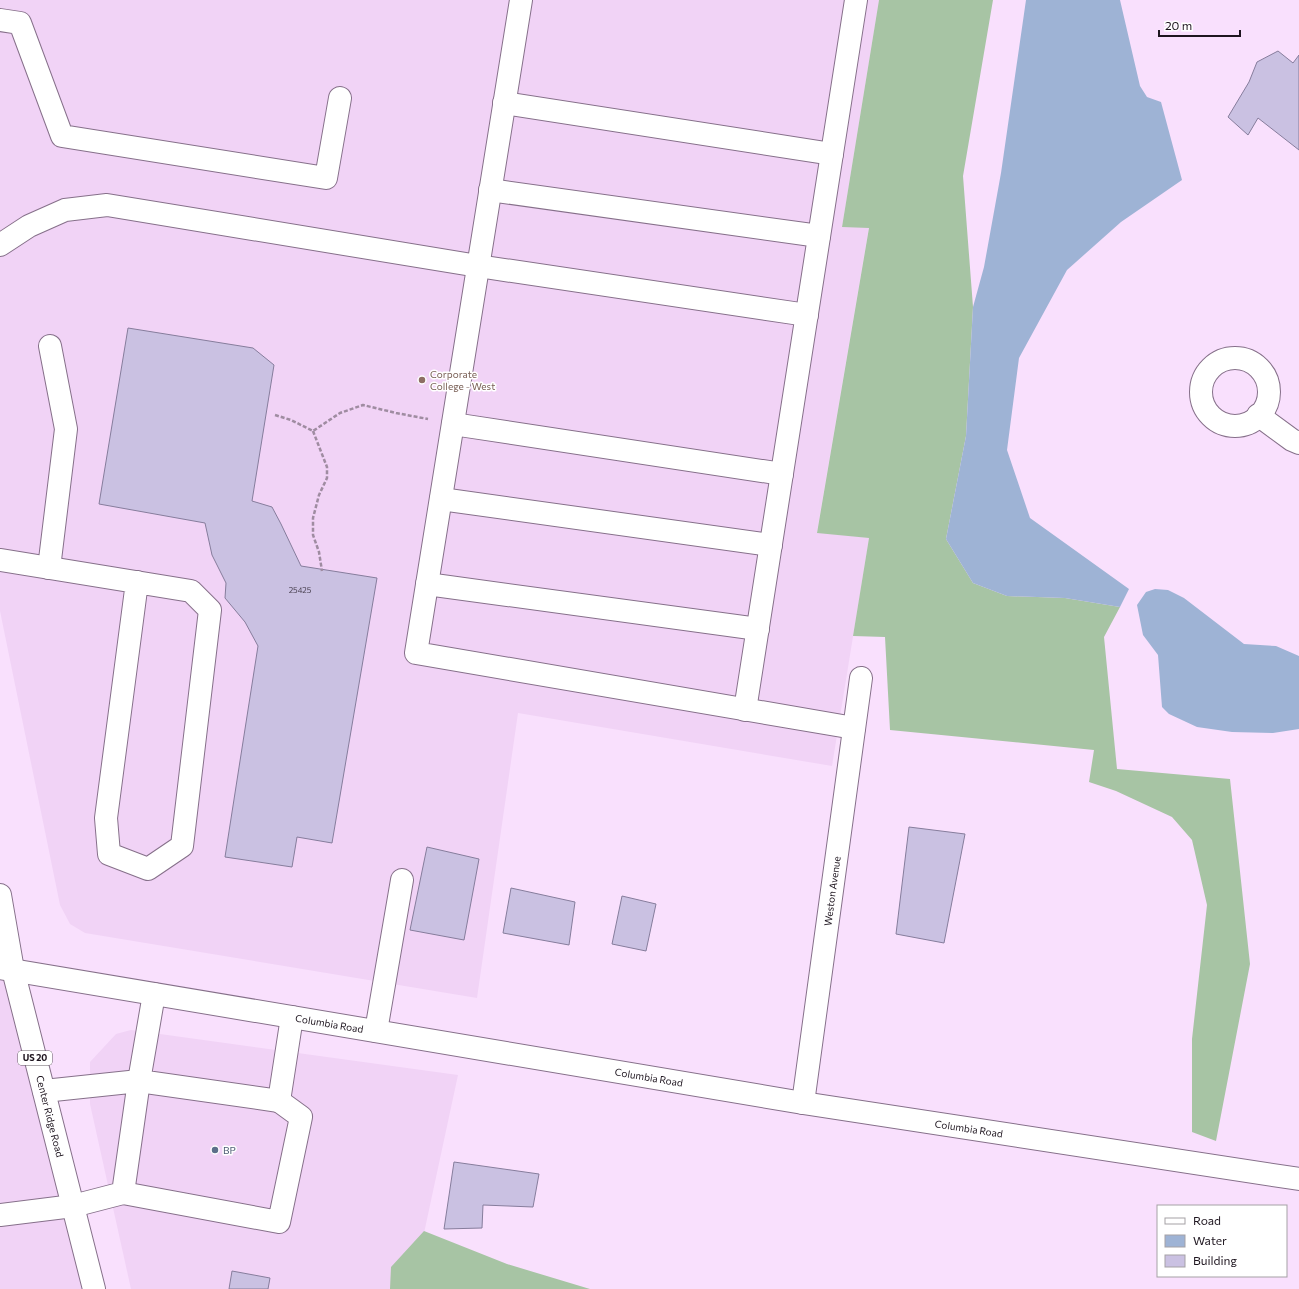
<svg xmlns="http://www.w3.org/2000/svg" width="1299" height="1289" viewBox="0 0 1299 1289" font-family="Commissioner,sans-serif">
  <style>
    .built { fill: #f1d3f6 }
    .forest { fill: #a7c4a4 }
    .water { fill: #9eb3d5 }
    .building { fill: #cac1e2; stroke: #867d9c }
    .lines { fill: none; stroke-linecap: round; stroke-linejoin: round }
    .minor-casing { stroke: #86708a; stroke-width: 24 }
    .major-casing { stroke: #86708a; stroke-width: 24 }
    .path { stroke: #9f8ca1; stroke-width: 2.5; stroke-dasharray: 4 2; stroke-linecap: butt }
    .minor { stroke: #fff; stroke-width: 22 }
    .major { stroke: #fff; stroke-width: 22 }
    .education-dot { fill: #8d6e63; stroke: #fff; stroke-width: 1.5 }
    .service-dot { fill: #5c6f8a; stroke: #fff; stroke-width: 1.5 }
    .labels { text-anchor: middle; stroke-width: 3; stroke-linejoin: round; paint-order: stroke }
    .number-label { font-size: 8px; fill: #494050 }
    .shield { fill: #fff; stroke: #625b62; stroke-width: 1 }
    .shield-label { font-size: 9px; font-weight: bold; fill: #1e151f }
    .education-label { font-size: 10px; fill: #785e54; stroke: #fff; text-anchor: start }
    .street-label { font-size: 10px; fill: #1e151f; stroke: #fff }
    .service-label { font-size: 10px; fill: #4e5e75; stroke: #fff; text-anchor: start }
  </style>
  <rect width="100%" height="100%" fill="#f9e0fd"/>
  <path class="built" d="M0 0H879L842 227H869L817 532 869 538 832 766 518 713 477 998 85 933 70 924 60 905 0 611Z
    M0 968 13 970 94 1289H0Z
    M131 1030 458 1075 412 1289H131L90 1104V1062L116 1034Z"/>
  <path class="forest" d="M879 0H993L963 176 973 307 966 436 946 539 973 583 1007 596 1065 598 1120 607 1104 637 1117 769 1230 779 1250 964 1216 1141 1192 1132V1039L1207 905 1192 840 1172 817 1116 791 1089 782 1094 750 890 730 885 637 853 636 869 538 817 533 869 228 842 227Z
    M424 1231 507 1264 590 1289H390L391 1267Z"/>
  <path class="water" d="M1026 0H1120L1140 86 1147 97 1161 102 1182 180 1121 222 1067 270 1019 358 1007 450 1030 518 1129 589 1120 607 1065 598 1007 596 973 583 946 539 966 436 973 307 984 267 1001 173Z
    M1155 589 1168 590 1184 598 1244 644 1276 646 1299 656V729L1273 733 1232 732 1197 727 1169 714 1162 707 1158 655 1143 635 1137 605 1146 592Z"/>
  <path class="building" d="M1278 51 1293 63 1299 55V150L1258 118 1248 135 1228 117 1249 82 1257 62Z
    M128 328 253 348 274 365 252 501 272 507 281 524 301 566 377 578 332 843 297 837 292 867 225 857 258 646 245 622 225 598 226 583 212 555 205 523 99 504Z
    M909 827 965 834 944 943 896 934Z
    M427 847 479 859 464 940 410 930Z
    M511 888 575 902 569 945 503 933Z
    M622 896 656 904 646 951 612 944Z
    M454 1162 539 1174 533 1207 483 1205 482 1228 444 1229Z
    M232 1271 270 1278 268 1289H229Z"/>
  <g class="lines">
    <g class="minor-casing">
      <g id="minor">
        <path d="M521 0 416 653 854 728"/>
        <path d="M0 20 20 23 62 136 326 178 340 98"/>
        <path d="M504 103 832 154"/>
        <path d="M490 190 819 236"/>
        <path d="M0 245 29 226 65 210 107 205 478 266 807 315"/>
        <circle cx="1235" cy="392" r="34"/>
        <path d="M1258 415 1292 440 1299 443"/>
        <path d="M453 424 782 474"/>
        <path d="M441 499 771 545"/>
        <path d="M0 560H1L191 591 210 610 182 846 148 869 109 854 106 818 137 582"/>
        <path d="M49 568 66 429 50 346"/>
        <path d="M427 584 758 629"/>
        <path d="M745 710 856 0"/>
        <path d="M154 994 139 1081 279 1101 292 1017"/>
        <path d="M376 1031 402 880"/>
        <path id="s1" d="M803 1103 861 678"/>
        <path d="M123 1193 279 1222 301 1117 279 1101"/>
        <path d="M0 1215 73 1206 123 1193 139 1081 44 1091"/>
      </g>
    </g>
    <g class="major-casing">
      <g id="major">
        <path id="s2" d="M0 895 13 970 94 1289"/>
        <path id="s3" d="M0 968 803 1103 1299 1179"/>
      </g>
    </g>
    <path class="path" d="M275 415 291 420 313 431 340 413 363 405 396 413 428 419
      M313 431 327 467V478L319 495 313 518V535L319 552 322 571"/>
    <use href="#minor" class="minor"/>
    <use href="#major" class="major"/>
  </g>
  <circle class="education-dot" cx="422" cy="380" r="4"/>
  <circle class="service-dot" cx="215" cy="1150" r="4"/>
  <g class="labels">
    <g class="number-label">
      <text x="300" y="593">25425</text>
    </g>
    <rect class="shield" x="18" y="1051" width="34" height="14" rx="3"/>
    <g class="shield-label">
      <text x="35" y="1061">US 20</text>
    </g>
    <g class="education-label">
      <text x="430" y="378">Corporate<tspan x="430" dy="12">College - West</tspan></text>
    </g>
    <g class="street-label">
      <text dy="4" stroke="none"><textPath href="#s1" startOffset="214">Weston Avenue</textPath></text>
      <text dy="4" stroke="none"><textPath href="#s3" startOffset="334">Columbia Road</textPath></text>
      <text dy="4" stroke="none"><textPath href="#s3" startOffset="658">Columbia Road</textPath></text>
      <text dy="4" stroke="none"><textPath href="#s2" startOffset="227">Center Ridge Road</textPath></text>
      <text dy="4" stroke="none"><textPath href="#s3" startOffset="982">Columbia Road</textPath></text>
    </g>
    <g class="service-label">
      <text x="223" y="1154">BP</text>
    </g>
  </g>
  <rect x="1157" y="1205" width="130" height="72" fill="#ffffff" stroke="#a5a1a5"/>
  <rect x="1165" y="1218" width="20" height="6" fill="#ffffff" stroke="#a5a1a5"/>
  <text x="1193" y="1225" font-size="12" fill="#1e151f">Road</text>
  <rect x="1165" y="1235" width="20" height="12" fill="#9eb3d5" stroke="#a5a1a5"/>
  <text x="1193" y="1245" font-size="12" fill="#1e151f">Water</text>
  <rect x="1165" y="1255" width="20" height="12" fill="#cac1e2" stroke="#a5a1a5"/>
  <text x="1193" y="1265" font-size="12" fill="#1e151f">Building</text>
  <path d="M1159 30v6h81v-6" fill="none" stroke="#1e151f" stroke-width="2"/>
  <text x="1165" y="30" font-size="12" fill="#1e151f" stroke="#ffffff" stroke-width="3" paint-order="stroke">20 m</text>
</svg>
